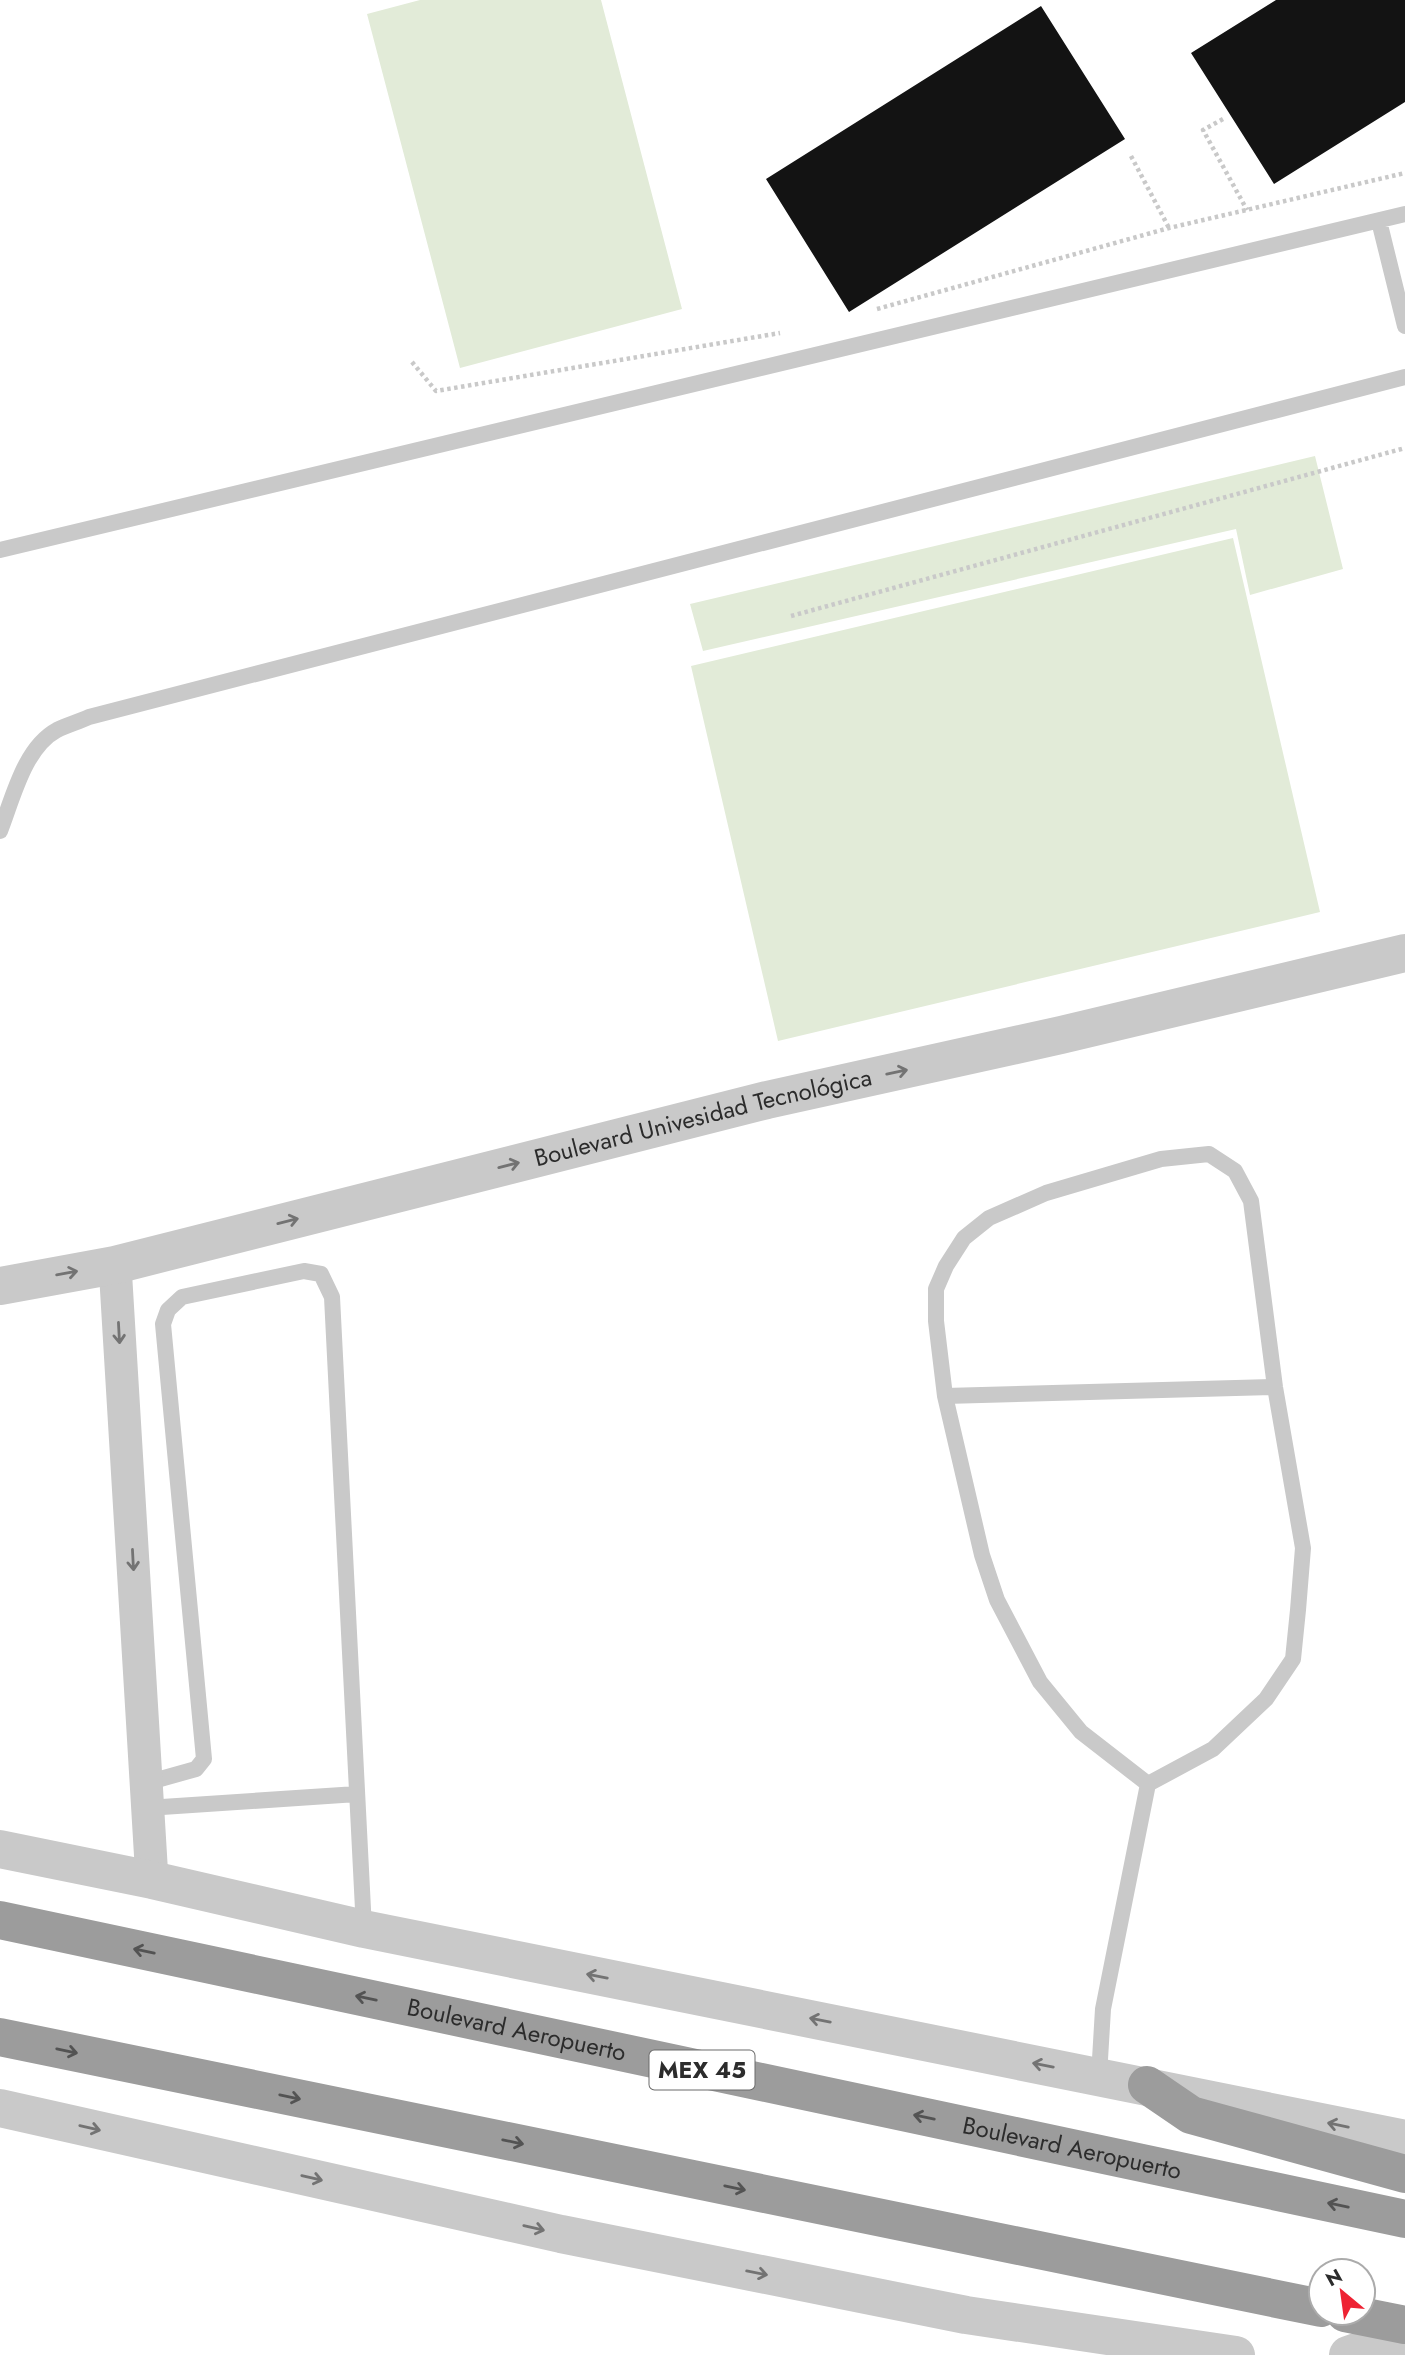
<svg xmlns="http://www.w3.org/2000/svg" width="1405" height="2355" viewBox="0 0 1405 2355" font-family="Jost,sans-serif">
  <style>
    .green { fill: #e2ebd8 }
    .building { fill: #131313 }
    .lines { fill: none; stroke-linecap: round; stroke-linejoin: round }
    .path { stroke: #c9c9c9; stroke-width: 4.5; stroke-dasharray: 3.5 3.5; stroke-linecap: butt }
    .service { stroke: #c9c9c9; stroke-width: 16 }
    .minor { stroke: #c9c9c9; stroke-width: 33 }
    .tertiary { stroke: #c9c9c9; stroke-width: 38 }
    .trunk { stroke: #9c9c9c; stroke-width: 38 }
    .oneway { stroke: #737373 }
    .oneway2 { stroke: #535353 }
    .labels { text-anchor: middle; stroke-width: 7; stroke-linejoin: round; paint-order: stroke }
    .shield { fill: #fff; stroke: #6b6b6b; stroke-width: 2 }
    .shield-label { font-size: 23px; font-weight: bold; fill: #2c2c2c }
    .street-label { font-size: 24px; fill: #2c2c2c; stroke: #fff }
  </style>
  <rect width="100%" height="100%" fill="#fff"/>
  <path class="green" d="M420 0H601L682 309 460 368 367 14Z
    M1315 456 1343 569 1250 595 1236 529 703 651 690 604Z
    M1233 538 1320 912 778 1041 691 666Z"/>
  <path class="building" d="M1276 0H1405V102L1274 184 1191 53Z
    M1041 6 1125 139 849 312 766 179Z"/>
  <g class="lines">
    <path class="path" d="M1223 119 1203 130 1247 210
      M1131 156 1169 228
      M877 309 1169 228 1405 173
      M412 362 436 391 780 333
      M791 616 1405 448"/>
    <path class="service" d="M1379 221 1405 326
      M0 550 1405 214
      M0 831C13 798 24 748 57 730 67 725 78 722 89 717L1405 377
      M945 1396 1275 1387
      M146 1783 196 1769 204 1759 163 1324 168 1310 182 1297 304 1271 321 1274 332 1297 364 1929
      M147 1808 357 1794
      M1099 2076 1103 2009 1148 1784 1213 1749 1266 1699 1293 1659 1298 1610 1303 1548 1275 1387 1251 1201 1235 1171 1209 1154 1161 1159 1046 1193 989 1218 964 1238 946 1266 936 1289V1321L945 1396 982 1555 997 1600 1040 1682 1081 1732 1148 1784"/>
    <path class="minor" d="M115 1265 152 1880"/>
    <g class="tertiary">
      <path id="s1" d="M0 1286 115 1265 767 1100 1061 1035 1405 953"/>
      <path d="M0 1849 152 1880 364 1929 1405 2139"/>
      <path d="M0 2108 561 2234 966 2315 1236 2355"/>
      <path d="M1348 2355 1405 2335"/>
    </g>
    <g class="trunk">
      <path id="s2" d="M0 1920 1405 2219"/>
      <path d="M0 2037 1321 2308"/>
      <path d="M1147 2085 1191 2115 1405 2174"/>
      <path d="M1345 2313 1405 2325"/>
    </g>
  </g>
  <defs><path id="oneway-shaft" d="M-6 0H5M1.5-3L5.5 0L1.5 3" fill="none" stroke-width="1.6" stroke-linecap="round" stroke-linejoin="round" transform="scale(1.75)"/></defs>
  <g class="oneway">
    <use href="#oneway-shaft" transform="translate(897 1072) rotate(-12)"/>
    <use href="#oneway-shaft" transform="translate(509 1165) rotate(-14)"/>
    <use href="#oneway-shaft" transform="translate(288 1221) rotate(-14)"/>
    <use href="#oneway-shaft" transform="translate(67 1273) rotate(-10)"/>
    <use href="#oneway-shaft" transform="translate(119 1333) rotate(87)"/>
    <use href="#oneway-shaft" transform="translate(133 1560) rotate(87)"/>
    <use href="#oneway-shaft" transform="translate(597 1976) rotate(-169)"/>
    <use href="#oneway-shaft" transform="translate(820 2020) rotate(-169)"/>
    <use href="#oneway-shaft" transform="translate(1043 2065) rotate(-169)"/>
    <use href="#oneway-shaft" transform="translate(1338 2125) rotate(-168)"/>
    <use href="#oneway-shaft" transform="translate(90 2128) rotate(13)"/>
    <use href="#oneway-shaft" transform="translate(312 2178) rotate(13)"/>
    <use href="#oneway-shaft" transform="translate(534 2228) rotate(13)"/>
    <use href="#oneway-shaft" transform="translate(757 2273) rotate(11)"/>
  </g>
  <g class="oneway2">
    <use href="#oneway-shaft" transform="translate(144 1951) rotate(-168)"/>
    <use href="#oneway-shaft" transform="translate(366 1998) rotate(-168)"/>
    <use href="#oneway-shaft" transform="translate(67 2051) rotate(12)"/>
    <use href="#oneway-shaft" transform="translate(290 2097) rotate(12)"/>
    <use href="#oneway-shaft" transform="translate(924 2117) rotate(-168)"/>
    <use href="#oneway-shaft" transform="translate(513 2142) rotate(12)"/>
    <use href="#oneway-shaft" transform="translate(735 2188) rotate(12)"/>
    <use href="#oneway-shaft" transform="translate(1338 2205) rotate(-168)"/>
  </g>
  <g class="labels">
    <rect class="shield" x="649.5" y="2050.5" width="105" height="39" rx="5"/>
    <g class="shield-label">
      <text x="702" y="2078">MEX 45</text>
    </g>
    <g class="street-label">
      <text dy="8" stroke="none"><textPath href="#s1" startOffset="723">Boulevard Univesidad Tecnológica</textPath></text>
      <text dy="8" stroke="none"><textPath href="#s2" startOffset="528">Boulevard Aeropuerto</textPath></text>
      <text dy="8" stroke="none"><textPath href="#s2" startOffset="1096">Boulevard Aeropuerto</textPath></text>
    </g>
  </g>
  <g transform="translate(1342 2292) rotate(331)"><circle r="33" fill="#ffffff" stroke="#ababab" stroke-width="2"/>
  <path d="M0-5L12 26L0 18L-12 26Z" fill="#ee2233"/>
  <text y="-10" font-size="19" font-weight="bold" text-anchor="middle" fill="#2c2c2c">N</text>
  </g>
</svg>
